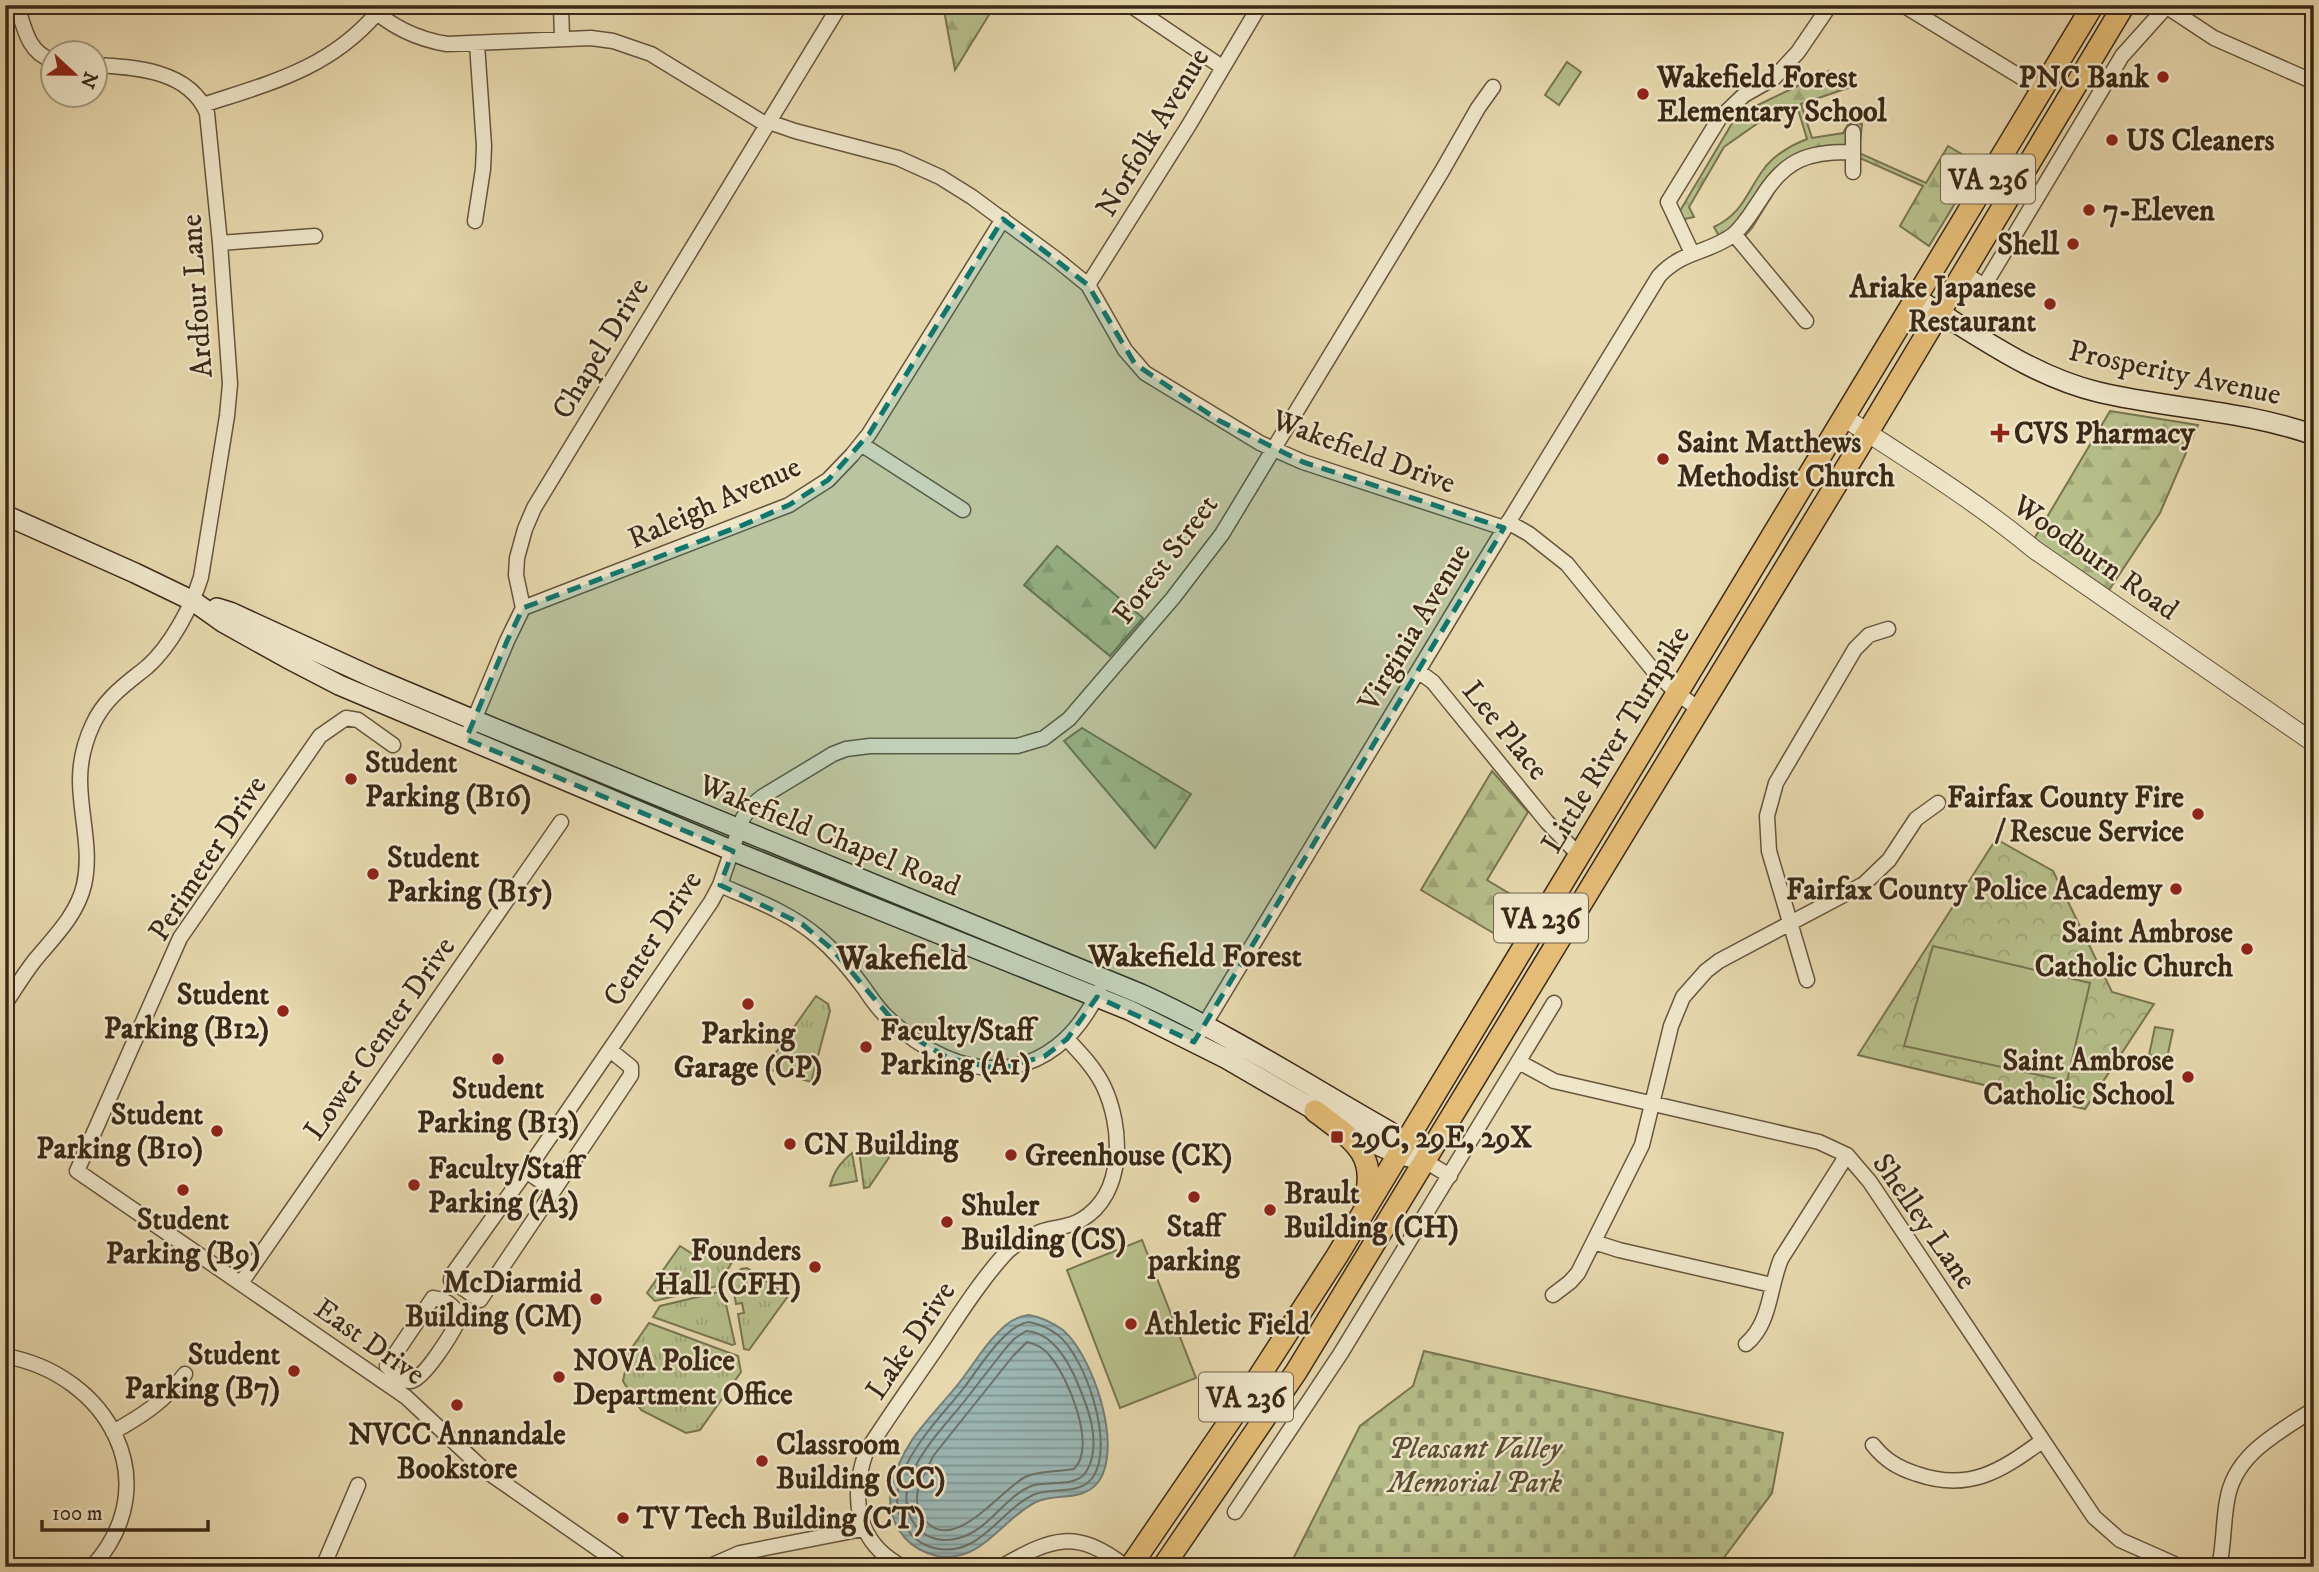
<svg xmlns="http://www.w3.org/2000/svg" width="2319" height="1572" viewBox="0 0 2319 1572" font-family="'IM FELL DW Pica',serif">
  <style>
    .grass { fill: url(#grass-tufts); stroke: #787451; stroke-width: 2 }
    .forest { fill: url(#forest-firs); stroke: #787451; stroke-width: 2 }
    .cemetery { fill: url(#cemetery-stones); stroke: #787451; stroke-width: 2 }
    .park { fill: url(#park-crowns); stroke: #787451; stroke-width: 2 }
    .garden { fill: #b6bf8a; stroke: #787451; stroke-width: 2 }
    .water { fill: url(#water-rules); stroke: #757e76; stroke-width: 2 }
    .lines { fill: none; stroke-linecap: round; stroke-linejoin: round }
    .shore { stroke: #6b7066; stroke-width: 2 }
    .minor-casing { stroke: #66543d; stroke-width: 17 }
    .tertiary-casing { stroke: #66543d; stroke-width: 20 }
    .secondary-casing { stroke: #3b2818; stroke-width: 22 }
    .primary-casing { stroke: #3b2818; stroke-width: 24 }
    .minor { stroke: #efe6ca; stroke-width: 14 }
    .tertiary { stroke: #efe6ca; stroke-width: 18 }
    .secondary { stroke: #efe6ca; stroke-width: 19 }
    .primary { stroke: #e4bc76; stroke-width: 21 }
    .marked { fill: #0f766e; fill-opacity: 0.2; stroke: #0f766e; stroke-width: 5; stroke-dasharray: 14 9; stroke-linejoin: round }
    .poi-dot { fill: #8f2418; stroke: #efe6ca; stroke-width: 2.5 }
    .labels { text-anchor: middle; stroke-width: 5; stroke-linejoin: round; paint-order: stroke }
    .shield { fill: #efe6ca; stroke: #71614d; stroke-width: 2 }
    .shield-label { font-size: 28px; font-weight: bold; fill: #3b2818 }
    .poi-label { font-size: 30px; font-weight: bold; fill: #3b2818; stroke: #efe6ca; text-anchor: start }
    .street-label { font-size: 30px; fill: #3b2818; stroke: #efe6ca }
    .park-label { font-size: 30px; font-style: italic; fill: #5a4e34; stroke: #efe6ca }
    .neighbourhood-label { font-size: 32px; font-weight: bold; fill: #3b2818; stroke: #efe6ca }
    .quarter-label { font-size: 33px; font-weight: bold; fill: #3b2818; stroke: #efe6ca }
  </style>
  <defs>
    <pattern id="grass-tufts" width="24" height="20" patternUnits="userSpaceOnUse" patternTransform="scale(1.75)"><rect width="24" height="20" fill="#b6bf8a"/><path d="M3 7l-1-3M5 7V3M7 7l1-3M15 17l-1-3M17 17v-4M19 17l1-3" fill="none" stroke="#9da476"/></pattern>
    <pattern id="forest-firs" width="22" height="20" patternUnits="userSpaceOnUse" patternTransform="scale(1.75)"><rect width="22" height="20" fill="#b6bf8a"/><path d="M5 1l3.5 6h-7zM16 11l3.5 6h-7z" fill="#9da476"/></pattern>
    <pattern id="cemetery-stones" width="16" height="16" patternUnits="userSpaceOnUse" patternTransform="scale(1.75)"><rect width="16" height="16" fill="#b6bf8a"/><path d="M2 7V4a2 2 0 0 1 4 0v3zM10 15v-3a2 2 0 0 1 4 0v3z" fill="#9da476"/></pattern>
    <pattern id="park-crowns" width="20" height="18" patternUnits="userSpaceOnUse" patternTransform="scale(1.75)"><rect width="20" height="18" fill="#b6bf8a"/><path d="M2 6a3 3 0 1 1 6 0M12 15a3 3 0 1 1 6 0" fill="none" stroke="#9da476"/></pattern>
    <pattern id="water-rules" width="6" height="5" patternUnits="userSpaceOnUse" patternTransform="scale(1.75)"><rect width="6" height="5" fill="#9bb7b5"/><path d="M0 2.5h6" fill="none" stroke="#809592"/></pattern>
  </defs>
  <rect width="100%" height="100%" fill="#e7d8ad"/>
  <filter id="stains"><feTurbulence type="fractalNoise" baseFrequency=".00286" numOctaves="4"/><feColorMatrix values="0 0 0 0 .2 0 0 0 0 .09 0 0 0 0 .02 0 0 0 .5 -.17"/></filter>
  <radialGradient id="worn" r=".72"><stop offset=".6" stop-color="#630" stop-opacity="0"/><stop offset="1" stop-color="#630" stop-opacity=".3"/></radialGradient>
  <path class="grass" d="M816 996 828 1004 830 1011 811 1082 765 1068Z
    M873 1149 890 1156 869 1187 864 1188 859 1150Z
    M852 1153 857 1181 830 1186C834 1171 840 1163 852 1153Z
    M724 1244 738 1252 718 1286 655 1301 647 1293 680 1246 699 1258 706 1249Z
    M747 1268 788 1296 749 1350 744 1349 738 1314 744 1313 742 1303 736 1304 732 1282 741 1269Z
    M723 1291 735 1344 732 1345 653 1317 660 1306Z
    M649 1323 738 1356 741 1372 700 1430 686 1433 641 1410 623 1381 629 1352Z"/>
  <path class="forest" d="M943 5H995L955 70Z
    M1829 71 1851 87 1801 104 1812 138 1843 133 1849 123 1862 124 1859 153 1926 183 1948 146 1979 164 1929 246 1900 226 1923 186 1860 158 1848 162 1846 159H1812L1782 179 1752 228 1744 237 1720 238 1714 227C1745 212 1747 190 1766 166 1777 153 1792 145 1807 139L1797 106 1771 114 1724 147 1689 207 1694 217 1680 220 1671 226 1737 115Z
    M2110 411 2198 425 2160 513 2109 590 2034 539Z
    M1057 546 1143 618 1110 656 1024 585Z
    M1082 728 1191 794 1155 848 1064 741Z
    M1492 771 1528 812 1487 880 1532 907 1510 943 1421 890Z"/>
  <path class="cemetery" d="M1424 1351 1783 1433 1772 1493 1717 1567H1289L1360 1426 1413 1386Z"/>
  <path class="park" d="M1996 839 2053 871 2112 992 2154 1004 2085 1109 1858 1055Z"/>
  <path class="garden" d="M1567 62 1581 72 1559 105 1545 95Z
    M1933 946 2090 983 2067 1081 1904 1046Z
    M2155 1027 2173 1030 2167 1058 2149 1055Z
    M1142 1240 1196 1378 1120 1408 1067 1270Z"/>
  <path class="water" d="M1029 1315C1041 1317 1053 1323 1063 1330 1093 1356 1123 1446 1099 1481 1083 1503 1056 1492 1036 1502 1001 1519 982 1564 937 1556 925 1553 913 1547 905 1538 893 1524 888 1507 891 1489 894 1472 903 1454 912 1440 926 1420 944 1402 959 1383 974 1364 987 1341 1006 1325 1013 1319 1020 1316 1029 1315Z"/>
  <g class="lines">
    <path class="shore" d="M1029 1322C1039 1324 1050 1329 1058 1335 1086 1358 1115 1445 1093 1477 1079 1497 1052 1486 1033 1495 999 1511 979 1559 934 1548 921 1545 912 1537 905 1526 875 1481 937 1422 963 1389 978 1370 1004 1325 1029 1322Z
      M1026 1331C1050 1332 1065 1356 1074 1375 1086 1402 1104 1443 1086 1472 1076 1488 1047 1480 1031 1486 1003 1498 989 1530 959 1538 943 1543 926 1539 916 1526 884 1486 939 1433 963 1403 977 1385 991 1367 1005 1349L1014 1339Z
      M1027 1342C1036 1344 1045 1349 1050 1356 1068 1377 1097 1446 1074 1469 1058 1472 1040 1470 1025 1477 1000 1490 950 1560 922 1516 909 1496 924 1474 934 1455L1013 1356Z"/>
    <g class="minor-casing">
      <path id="minor" d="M17 5C24 27 28 53 52 60
        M368 5C391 27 416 39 447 44L591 38 613 41 651 54 767 125
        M561 5 562 39
        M1130 5 1222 67
        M1903 5 2042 90
        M2164 5 2214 38 2314 82
        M203 105C270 83 329 69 377 13
        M769 122 795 131 898 158 940 177 972 197 1056 259 1088 285 1125 350 1145 373 1260 443 1303 462 1504 528
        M1853 172V132
        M475 221 483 169 484 146 477 44
        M1734 234 1806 321
        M220 243 315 236
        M1692 253 1668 202 1719 119 1744 95 1774 78 1798 52 1830 5
        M1963 272 1984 286 2122 56 2166 7
        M1088 285 1189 125 1260 5
        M861 444 963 510
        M1508 522 1529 534 1567 564 1653 670 1678 694 1699 709
        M523 608 789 505 828 480 852 455 869 434 1003 219
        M1418 671 1433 682 1547 822 1579 855
        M466 739 507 641 523 608 516 575 517 558 525 529 534 508 840 5
        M393 745 358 720 346 718 320 736 180 938 77 1171 406 1397 482 1468 624 1567
        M720 885C754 900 789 912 818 937 836 952 850 969 864 988 871 998 878 1009 887 1017 960 1088 1052 1090 1099 991
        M1807 980 1769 851 1767 816 1776 783 1855 649 1869 635 1888 629
        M5 1004C15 989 24 974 35 960 54 937 77 915 84 885 92 850 80 815 80 780 80 761 85 741 93 724 105 698 126 684 147 667 171 646 192 606 201 577L227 416 230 384 220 243 207 113C189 70 135 67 94 65
        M1200 1032 1470 585 1659 276C1683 250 1707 254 1733 235 1745 225 1753 210 1762 197 1785 159 1810 151 1852 152
        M1519 1062 1554 1081 1819 1142 1847 1155 1870 1182 2094 1517 2120 1540 2181 1567
        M1425 1161 1450 1176
        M532 1163 533 1176 554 1190 631 1075V1067L610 1050
        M554 1190 480 1300 451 1280 452 1275 532 1163 711 902 720 885 743 818 751 806 762 797 833 754 846 749 870 746H1017L1044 738 1069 719 1173 598 1222 534 1442 171 1478 108 1493 87
        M1594 1242 1619 1250 1772 1285
        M241 1283 561 822
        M1553 1295 1570 1282 1578 1273 1642 1145 1671 1026 1683 997 1706 971 1719 961 1864 884 1889 860 1916 819 1938 803
        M433 1298C446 1300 461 1308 457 1323 451 1335 424 1379 411 1381 401 1382 393 1372 387 1366Z
        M1746 1344C1771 1323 1769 1288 1781 1259L1847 1155
        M5 1356C107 1374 169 1482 92 1567
        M113 1432C142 1416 165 1401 185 1374
        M1873 1445C1885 1460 1898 1468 1917 1474 1969 1492 2001 1471 2042 1441
        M1235 1512 1341 1353 1554 1003
        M323 1567 358 1485
        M708 1567 740 1553 863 1529
        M903 1567C856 1543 850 1498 866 1452 889 1416 914 1381 938 1346 959 1315 979 1283 1004 1255 1013 1245 1028 1237 1040 1232 1053 1227 1068 1228 1081 1220 1126 1194 1123 1126 1103 1085 1094 1067 1080 1053 1067 1039
        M1001 1567C1052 1538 1076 1528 1126 1567
        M2219 1567C2224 1545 2223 1523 2227 1501 2234 1454 2278 1433 2314 1409"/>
    </g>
    <g class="tertiary-casing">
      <path id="tertiary" d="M1845 418C1909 460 1976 501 2035 550L2314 743"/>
    </g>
    <g class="secondary-casing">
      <path id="secondary" d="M1917 299C1975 333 2031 376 2098 392 2169 409 2244 410 2314 435
        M5 515 135 573 193 601 224 623 287 658 339 685 733 851 1129 1010 1227 1059 1368 1141 1398 1154 1425 1161
        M217 608 230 612 374 678 474 720 1141 994C1227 1033 1306 1084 1387 1130L1405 1142 1417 1153"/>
    </g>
    <g class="primary-casing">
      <path id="primary" d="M1315 1111C1350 1138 1380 1153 1364 1202
        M1130 1567 1242 1403 1337 1256 2093 5
        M1163 1567 1296 1372 1335 1308 1859 447 2124 5"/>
    </g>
    <use href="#minor" class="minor"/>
    <use href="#tertiary" class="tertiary"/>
    <use href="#secondary" class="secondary"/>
    <use href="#primary" class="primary"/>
  </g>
  <path class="marked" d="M1003 219 1088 285 1135 364 1218 420 1303 462 1504 528 1194 1042 1097 997 1067 1039 1045 1056 999 1069 948 1058 901 1030 832 949 802 924 720 885 733 851 466 739 507 641 523 608 743 525 789 505 828 480 869 434Z"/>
  <g class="poi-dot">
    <circle cx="2163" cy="77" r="7"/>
    <circle cx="1643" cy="94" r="7"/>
    <circle cx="2112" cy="140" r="7"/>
    <circle cx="2089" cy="210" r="7"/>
    <circle cx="2073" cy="244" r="7"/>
    <circle cx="2050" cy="304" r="7"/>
    <path d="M1996.5 422.5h7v7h7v7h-7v7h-7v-7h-7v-7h7z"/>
    <circle cx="1663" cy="459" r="7"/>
    <circle cx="351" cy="779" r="7"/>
    <circle cx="2198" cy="814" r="7"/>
    <circle cx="373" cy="874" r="7"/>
    <circle cx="2176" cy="889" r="7"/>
    <circle cx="2247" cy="949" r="7"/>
    <circle cx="748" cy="1004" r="7"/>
    <circle cx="283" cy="1011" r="7"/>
    <circle cx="866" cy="1047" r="7"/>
    <circle cx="498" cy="1059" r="7"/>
    <circle cx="2188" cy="1077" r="7"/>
    <circle cx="217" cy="1131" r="7"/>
    <rect x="1330" y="1130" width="14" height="14" rx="3.5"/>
    <circle cx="790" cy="1144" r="7"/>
    <circle cx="1011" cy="1155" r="7"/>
    <circle cx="414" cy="1185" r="7"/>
    <circle cx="183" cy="1190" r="7"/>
    <circle cx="1194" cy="1197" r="7"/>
    <circle cx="1270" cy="1210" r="7"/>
    <circle cx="947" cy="1222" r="7"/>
    <circle cx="815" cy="1267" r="7"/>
    <circle cx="596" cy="1299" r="7"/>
    <circle cx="1131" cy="1324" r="7"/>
    <circle cx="294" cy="1371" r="7"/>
    <circle cx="559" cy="1377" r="7"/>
    <circle cx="457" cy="1405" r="7"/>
    <circle cx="762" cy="1461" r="7"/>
    <circle cx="623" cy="1518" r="7"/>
  </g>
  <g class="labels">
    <g class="shield">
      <rect x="1941" y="154.5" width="94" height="49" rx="5"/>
      <rect x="1494" y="893.5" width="94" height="49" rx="5"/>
      <rect x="1199" y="1372.5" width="94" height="49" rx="5"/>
    </g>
    <g class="shield-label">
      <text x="1988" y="189">VA 236</text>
      <text x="1541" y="928">VA 236</text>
      <text x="1246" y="1407">VA 236</text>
    </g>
    <g class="poi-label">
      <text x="1657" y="87">Wakefield Forest<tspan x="1657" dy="34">Elementary School</tspan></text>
      <text x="2149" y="87" text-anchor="end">PNC Bank</text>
      <text x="2126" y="150">US Cleaners</text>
      <text x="2103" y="220">7-Eleven</text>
      <text x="2059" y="254" text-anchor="end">Shell</text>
      <text x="2036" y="297" text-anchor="end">Ariake Japanese<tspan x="2036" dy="34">Restaurant</tspan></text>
      <text x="2014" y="443">CVS Pharmacy</text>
      <text x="1677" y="452">Saint Matthews<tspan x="1677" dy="34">Methodist Church</tspan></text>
      <text x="365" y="772">Student<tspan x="365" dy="34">Parking (B16)</tspan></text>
      <text x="2184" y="807" text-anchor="end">Fairfax County Fire<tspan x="2184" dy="34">/ Rescue Service</tspan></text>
      <text x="387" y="867">Student<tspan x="387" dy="34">Parking (B15)</tspan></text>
      <text x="2162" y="899" text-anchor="end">Fairfax County Police Academy</text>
      <text x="2233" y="942" text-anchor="end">Saint Ambrose<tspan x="2233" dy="34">Catholic Church</tspan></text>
      <text x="269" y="1004" text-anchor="end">Student<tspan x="269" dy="34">Parking (B12)</tspan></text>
      <text x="880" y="1040">Faculty/Staff<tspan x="880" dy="34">Parking (A1)</tspan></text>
      <text x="748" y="1043" text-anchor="middle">Parking<tspan x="748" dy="34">Garage (CP)</tspan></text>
      <text x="2174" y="1070" text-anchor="end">Saint Ambrose<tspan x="2174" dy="34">Catholic School</tspan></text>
      <text x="498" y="1098" text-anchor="middle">Student<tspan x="498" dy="34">Parking (B13)</tspan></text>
      <text x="203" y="1124" text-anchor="end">Student<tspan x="203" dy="34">Parking (B10)</tspan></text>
      <text x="1351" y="1147">29C, 29E, 29X</text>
      <text x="804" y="1154">CN Building</text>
      <text x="1025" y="1165">Greenhouse (CK)</text>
      <text x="428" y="1178">Faculty/Staff<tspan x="428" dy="34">Parking (A3)</tspan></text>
      <text x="1284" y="1203">Brault<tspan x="1284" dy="34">Building (CH)</tspan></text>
      <text x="961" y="1215">Shuler<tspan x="961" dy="34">Building (CS)</tspan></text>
      <text x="183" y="1229" text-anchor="middle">Student<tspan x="183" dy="34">Parking (B9)</tspan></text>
      <text x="1194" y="1236" text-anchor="middle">Staff<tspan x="1194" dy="34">parking</tspan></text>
      <text x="801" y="1260" text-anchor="end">Founders<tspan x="801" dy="34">Hall (CFH)</tspan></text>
      <text x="582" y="1292" text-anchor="end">McDiarmid<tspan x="582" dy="34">Building (CM)</tspan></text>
      <text x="1145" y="1334">Athletic Field</text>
      <text x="280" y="1364" text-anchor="end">Student<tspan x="280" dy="34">Parking (B7)</tspan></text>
      <text x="573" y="1370">NOVA Police<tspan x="573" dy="34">Department Office</tspan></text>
      <text x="457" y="1444" text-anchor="middle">NVCC Annandale<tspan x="457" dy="34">Bookstore</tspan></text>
      <text x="776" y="1454">Classroom<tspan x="776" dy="34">Building (CC)</tspan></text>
      <text x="637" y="1528">TV Tech Building (CT)</text>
    </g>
    <g class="street-label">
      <text transform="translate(1152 132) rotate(-59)" y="10">Norfolk Avenue</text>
      <text transform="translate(196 296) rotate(-94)" y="10">Ardfour Lane</text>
      <text transform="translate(600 348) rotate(-59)" y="10">Chapel Drive</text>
      <text transform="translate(2175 372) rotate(12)" y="10">Prosperity Avenue</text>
      <text transform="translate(1364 451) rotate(20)" y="10">Wakefield Drive</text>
      <text transform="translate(714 502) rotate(-24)" y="10">Raleigh Avenue</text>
      <text transform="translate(2096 557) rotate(35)" y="10">Woodburn Road</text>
      <text transform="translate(1165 559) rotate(-53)" y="10">Forest Street</text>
      <text transform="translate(1414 627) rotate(-59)" y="10">Virginia Avenue</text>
      <text transform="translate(1506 730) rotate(51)" y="10">Lee Place</text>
      <text transform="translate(1615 739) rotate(-59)" y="10">Little River Turnpike</text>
      <text transform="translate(830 835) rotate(22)" y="10">Wakefield Chapel Road</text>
      <text transform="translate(207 858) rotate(-57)" y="10">Perimeter Drive</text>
      <text transform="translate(652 938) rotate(-57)" y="10">Center Drive</text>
      <text transform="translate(379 1038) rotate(-55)" y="10">Lower Center Drive</text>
      <text transform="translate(1925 1221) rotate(55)" y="10">Shelley Lane</text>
      <text transform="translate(910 1340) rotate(-56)" y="10">Lake Drive</text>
      <text transform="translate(370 1341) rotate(35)" y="10">East Drive</text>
    </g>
    <g class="park-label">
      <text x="1475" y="1458">Pleasant Valley<tspan x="1475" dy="34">Memorial Park</tspan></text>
    </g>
    <g class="neighbourhood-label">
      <text x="1195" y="966">Wakefield Forest</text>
    </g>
    <g class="quarter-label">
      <text x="902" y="969">Wakefield</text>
    </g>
  </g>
  <rect width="2319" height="1572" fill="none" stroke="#e7d8ad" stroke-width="28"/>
  <rect x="7" y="7" width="2305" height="1558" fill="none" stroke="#3b2818" stroke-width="3.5"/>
  <rect x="14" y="14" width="2291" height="1544" fill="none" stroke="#3b2818" stroke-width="2"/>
  <g transform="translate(74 74) rotate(112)"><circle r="33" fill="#efe6ca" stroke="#a79a83" stroke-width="2"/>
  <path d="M0-5L12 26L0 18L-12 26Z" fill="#8f2418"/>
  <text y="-10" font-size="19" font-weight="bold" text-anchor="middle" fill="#3b2818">N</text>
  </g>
  <path d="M42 1520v10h166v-10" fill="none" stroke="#3b2818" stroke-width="3.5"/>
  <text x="52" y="1520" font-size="21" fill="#3b2818" stroke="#efe6ca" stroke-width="5" paint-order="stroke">100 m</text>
  <rect width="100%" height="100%" filter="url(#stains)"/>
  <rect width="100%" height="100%" fill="url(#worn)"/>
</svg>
